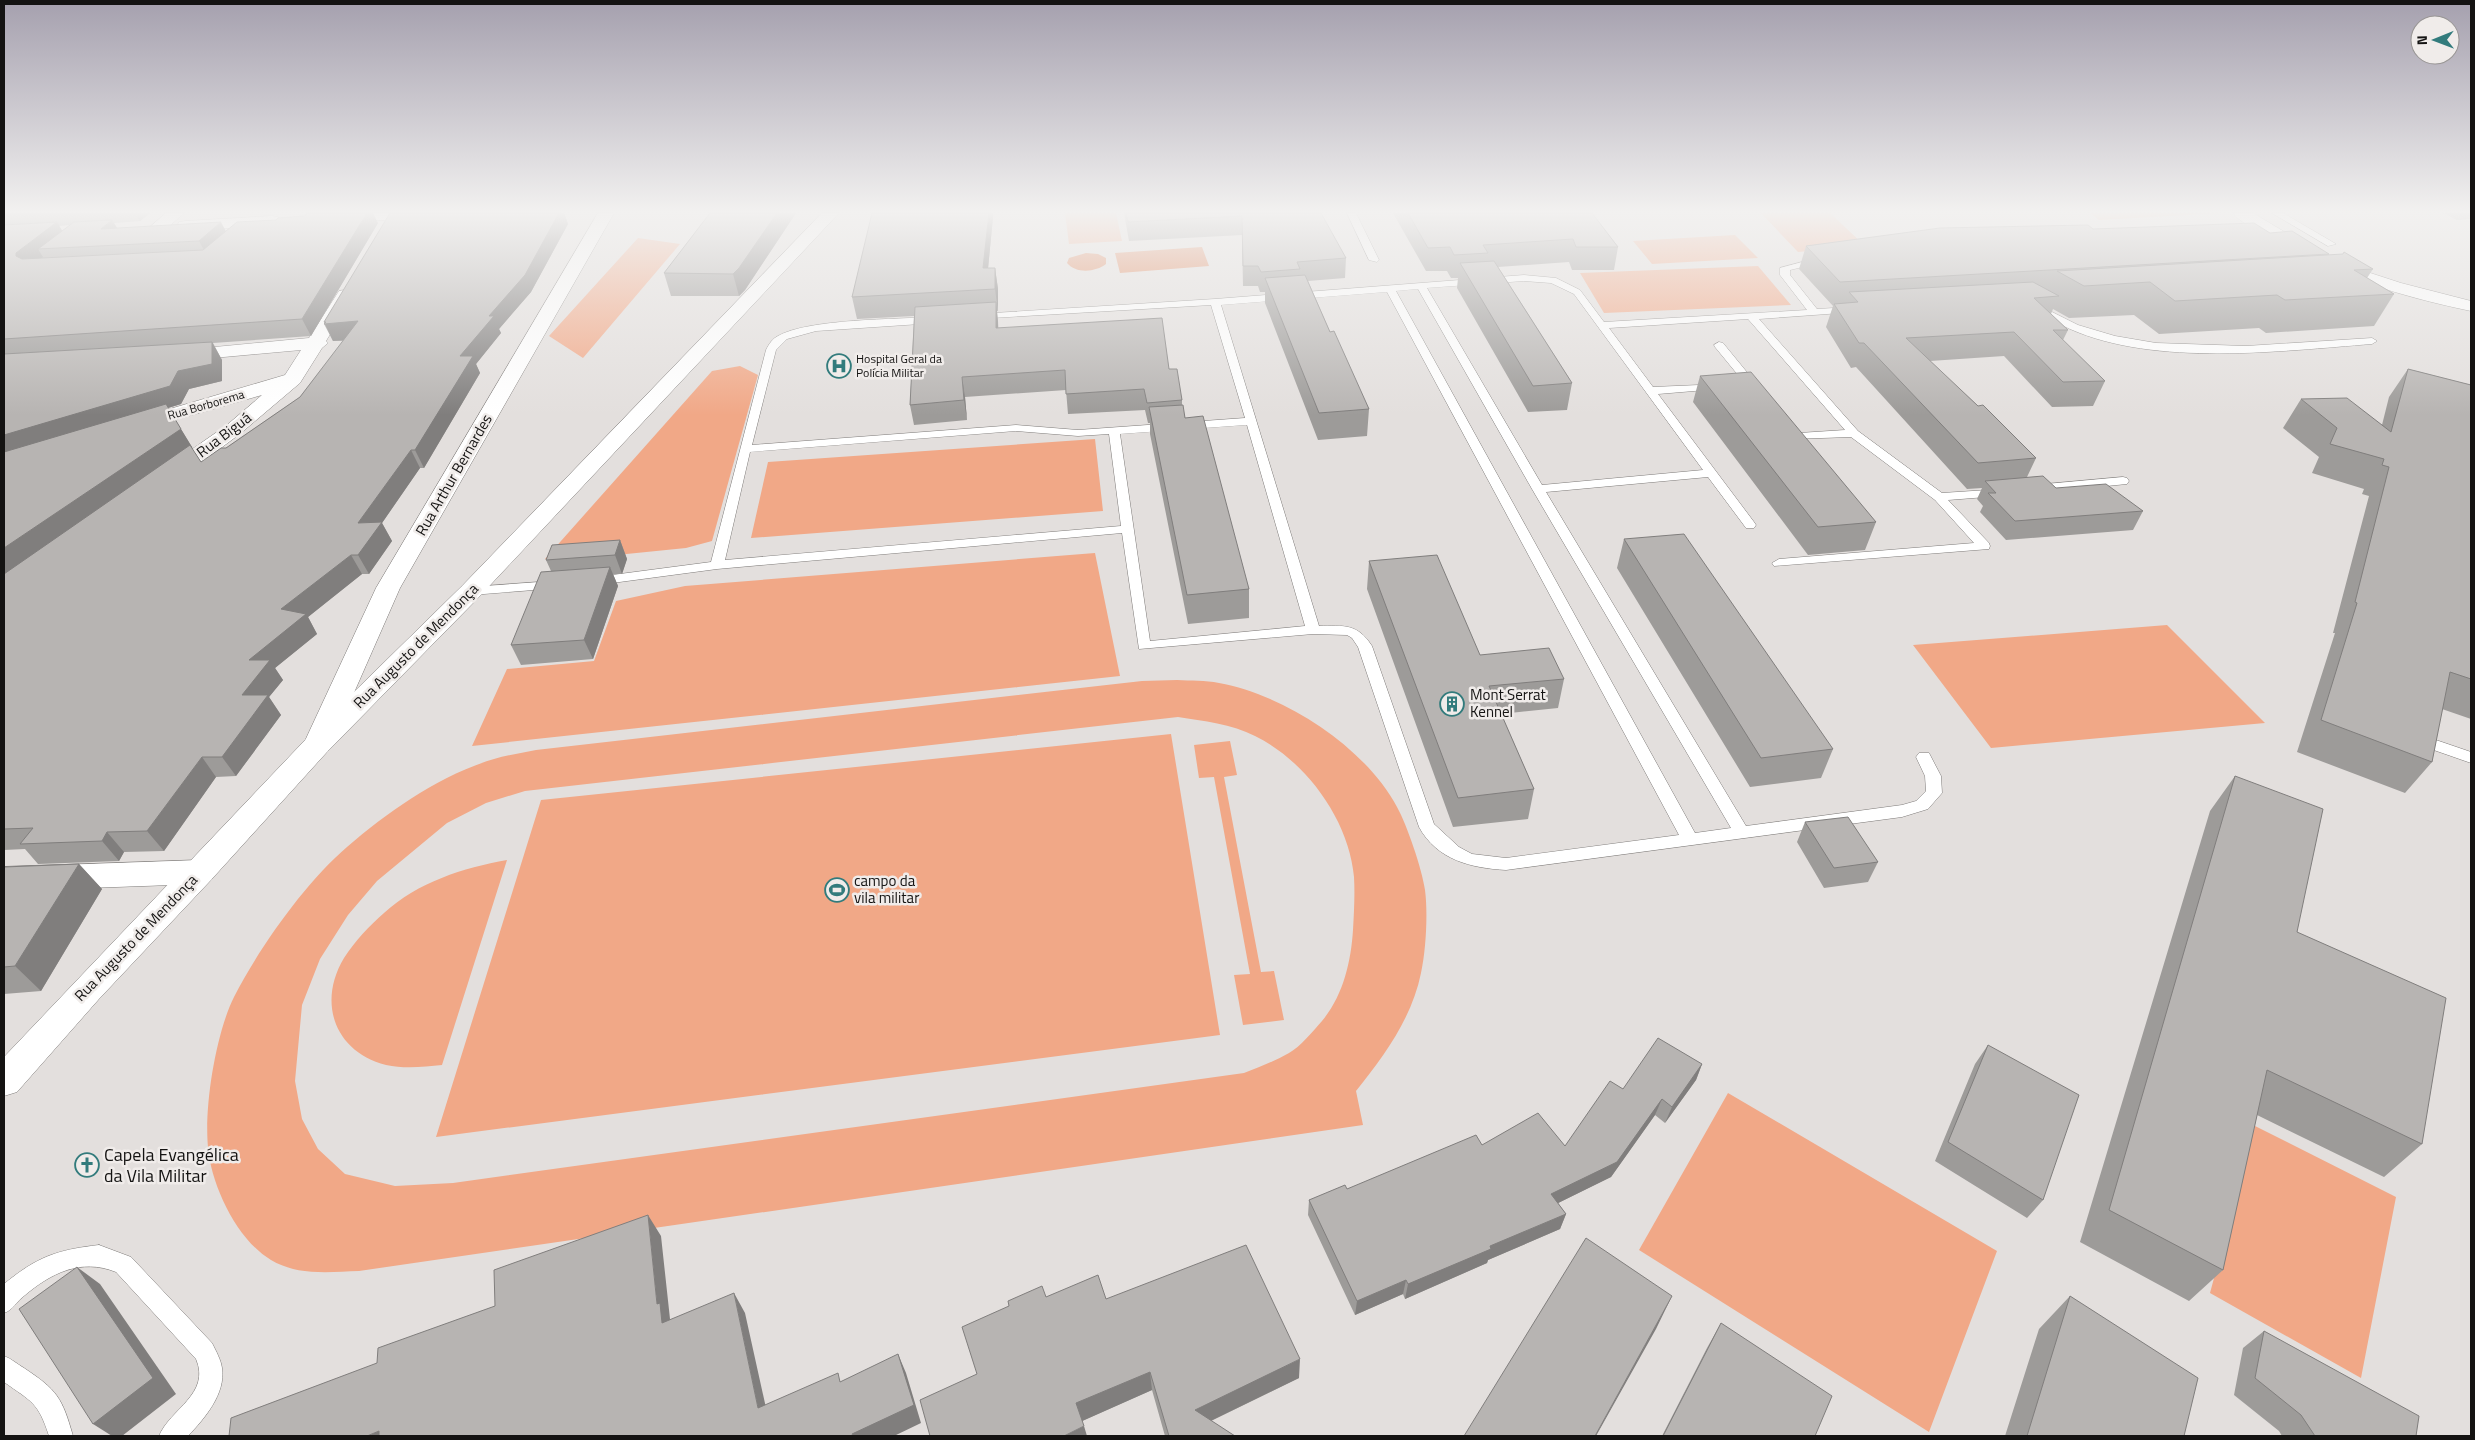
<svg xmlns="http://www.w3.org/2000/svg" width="2475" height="1440" viewBox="0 0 2475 1440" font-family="'Titillium Web',sans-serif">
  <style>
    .green { fill: #f1a887; fill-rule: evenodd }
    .water { fill: #e08357 }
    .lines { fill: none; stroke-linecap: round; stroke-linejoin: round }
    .service-casing { stroke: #7e7b79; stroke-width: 1 }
    .minor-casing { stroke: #7e7b79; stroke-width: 1 }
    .tertiary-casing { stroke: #7e7b79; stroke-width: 1 }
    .secondary-casing { stroke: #7e7b79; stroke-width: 1 }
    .service { fill: #fff; fill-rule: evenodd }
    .minor { fill: #fff; fill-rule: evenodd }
    .tertiary { fill: #fff; fill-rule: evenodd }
    .secondary { fill: #fff; fill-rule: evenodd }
    .wall { fill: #9d9b99; fill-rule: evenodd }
    .shaded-wall { fill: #807e7d }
    .building { fill: #b7b4b2; stroke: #807e7d }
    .labels { text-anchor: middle; stroke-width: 5; stroke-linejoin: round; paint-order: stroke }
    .far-poi-label { font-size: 12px; fill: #141312; stroke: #f0ecea; text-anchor: start }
    .far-street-label { font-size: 12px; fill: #141312; stroke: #f0ecea }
    .street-label { font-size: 15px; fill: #141312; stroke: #f0ecea }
    .poi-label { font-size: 15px; fill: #141312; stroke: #f0ecea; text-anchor: start }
    .near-poi-label { font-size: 18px; fill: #141312; stroke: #f0ecea; text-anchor: start }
  </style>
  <rect width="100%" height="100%" fill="#e3dfdd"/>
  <path class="green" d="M1065 213H1116L1122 241 1069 244Z
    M1761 213H1830L1865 246 1798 252Z
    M2090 213H2222L2099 220Z
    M1735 235 1758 258 1652 264 1633 241Z
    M638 238 680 244 583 358 549 336Z
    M1758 266 1791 305 1604 313 1580 273Z
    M740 366 758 375 712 541 686 548 557 561 545 559 712 371Z
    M1095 439 1103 511 751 538 768 462Z
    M1095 553 1120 676 472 746 507 669 594 661 616 601 685 586Z
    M2167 625 2265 723 1991 748 1913 645Z
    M1177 680C1191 681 1205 680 1219 683 1285 695 1365 747 1397 807 1407 825 1422 869 1425 890 1428 913 1426 950 1421 973 1412 1018 1384 1056 1356 1091L1363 1125 359 1271C329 1272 298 1276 271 1260 237 1240 211 1185 208 1147 204 1106 216 1033 234 997 259 948 305 883 347 847 389 811 440 775 494 759 507 755 522 753 536 750L1142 681ZM1178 717C1203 721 1232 724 1255 736 1306 761 1349 820 1354 877 1355 894 1354 912 1353 930 1351 962 1343 996 1322 1021 1313 1031 1300 1047 1289 1053 1275 1061 1259 1067 1244 1073L453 1183 395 1186 345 1174 318 1149 302 1119 295 1081 302 1005 320 959 348 915 377 881 447 823 486 803 525 791Z
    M1171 734 1220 1035 436 1137 541 800Z
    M1230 741 1237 775 1224 777 1261 972 1274 971 1284 1020 1243 1025 1234 975 1250 974 1214 777 1199 778 1194 745Z
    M507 860 442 1065C424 1067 404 1069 386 1065 335 1052 317 1003 344 958 355 941 369 926 384 913 418 882 463 868 507 860Z
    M1728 1093 1997 1251 1929 1432 1639 1250Z
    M2255 1126 2396 1197 2361 1378 2210 1293Z"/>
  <path class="water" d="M1202 247 1209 266 1120 273 1115 253Z
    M1086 253 1098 254 1106 258V264C1096 272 1076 274 1067 263L1069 258Z"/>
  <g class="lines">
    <g class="service-casing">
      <path id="service" d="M1347 213H1356L1379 260 1377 262 1369 260Z
        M2272 213H2283L2336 244 2328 246Z
        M1821 257 1826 260 1824 262 1790 270V275L1817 309 1851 307 1855 308V312L1759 319 1858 431 1942 493 2003 489 2005 492 1999 496 1948 500 1989 543 1990 546 1989 549 1774 566 1772 563 1779 559 1974 543 1935 500 1851 437 1792 439 1783 429 1785 427H1793L1799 433 1845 430 1748 319 1609 328 1653 387 1722 384 1724 386 1718 389 1658 394 1754 522 1756 525 1754 528H1746L1708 477 1546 492 1746 826 1902 805 1916 801 1926 791 1925 776 1916 757 1919 753H1929L1941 776 1942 793 1928 809 1902 817 1506 870C1471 868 1437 860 1419 827L1358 647 1352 638 1347 635 1313 634 1139 649 1122 533 717 569 597 585 590 581 597 577 711 562 766 350C769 344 772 339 778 336 807 319 898 319 935 317L940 320 935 323 816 331 787 339 776 350 752 445 1016 425 1078 430 1245 418 1211 305 974 319 973 317 978 314 1215 299 1524 275 1556 278 1580 290 1604 322 1807 310 1780 275V268ZM1524 281 1551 283 1574 294 1703 470 1542 485 1427 288ZM1418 289 1532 489 1731 828 1695 833 1396 291ZM1387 292 1679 835 1506 858 1472 854 1459 847 1434 824 1372 646C1357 623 1344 626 1319 626L1221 305ZM1247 425 1305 626 1150 641 1120 434ZM1016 431 1078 436 1109 434 1121 526 725 560 750 452Z
        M2040 306 2078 325 2115 336 2156 343 2246 346 2372 338 2377 341 2372 344C2281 351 2156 367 2070 329 2059 324 2048 317 2036 311L2035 309Z
        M1719 342 1723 343 1755 382V386H1747L1715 347 1714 345Z
        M2123 477 2127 478 2129 481 2127 484 2035 493 2029 489 2035 485Z
        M554 581 561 585 559 588 471 595 464 591 471 587Z
        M2433 739 2471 752V763L2428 748 2425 744 2428 740Z
        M99 1245 131 1257 212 1343C216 1351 221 1360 222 1368 226 1394 204 1419 188 1436H159C170 1409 211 1394 196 1359L116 1272C81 1258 51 1273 24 1296 16 1302 13 1310 4 1313V1284C37 1257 56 1250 99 1245Z
        M4 1356C12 1359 17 1364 24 1368 57 1390 62 1397 73 1436H49C38 1402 32 1402 4 1382Z"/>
    </g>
    <g class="minor-casing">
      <path id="minor" d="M166 213H184L164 231H152L150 227Z
        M598 213H614L400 588 331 745 327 752 317 755 307 752 303 745 376 588Z
        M345 290 351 291 354 295 326 341 328 343 322 348 300 383 241 433 174 483 166 485 158 483 155 478 158 473 227 425 262 395 136 431 129 429 125 425 129 421 285 375 301 350 180 361 173 359 170 355 173 351 309 338 339 291Z
        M200 860 211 864 215 872 211 880 200 884 4 891V867Z"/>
    </g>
    <g class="tertiary-casing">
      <path id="tertiary" d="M822 213H839L480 596 327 752 211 880 99 999 17 1092 4 1096V1057L307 738 462 586Z"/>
    </g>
    <g class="secondary-casing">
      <path id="secondary" d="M337 213H446L438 218 331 222 329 218Z
        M2233 213H2253L2313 249 2355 268 2401 283 2471 301V311C2395 295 2331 275 2264 234 2255 228 2239 222 2233 213Z
        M272 216 278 217 280 221 278 225 185 231 179 230 177 226 179 222 185 221Z"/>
    </g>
    <use href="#service" class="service"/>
    <use href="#minor" class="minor"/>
    <use href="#tertiary" class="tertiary"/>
    <use href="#secondary" class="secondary"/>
  </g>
  <path class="wall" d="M4 213H150L140 221 114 223 117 228 226 231 378 223 311 336 213 343 222 360V381L189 389 181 404 168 408 201 462 226 448 300 397 343 341H333L324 324 390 213H564L568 224 531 292 499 329 501 333 476 364 480 373 424 468H420L382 523 392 541 369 574H362L308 617 317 634 275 668 283 680 269 697 281 715 236 776 216 777 164 851 124 852 119 861 38 864 25 849 4 850ZM70 225 62 231 59 226Z
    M710 213H796L745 290 739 296H671L664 273Z
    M1124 213H1315L1346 258 1345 278 1308 281 1330 332 1369 409 1367 436 1318 440 1265 303V292H1260L1258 286H1243L1242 235 1129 241Z
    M1393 213H1592L1618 247 1614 270H1572L1569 262 1498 267 1572 383 1567 410 1528 412 1457 288 1458 278H1451L1447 271H1426Z
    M2443 213H2471V219L2457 220Z
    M993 217 988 268H995L998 289V311H997L998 328 1169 369 1182 400V405L1185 418 1249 589V618L1188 624 1150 434V423H1148L1145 410 1068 414 1066 390 965 397 967 420 914 425 910 405 914 316 857 319 852 297Z
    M2093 229 2270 233 2329 254V255L2373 269 2367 278 2394 294 2374 326 2266 333 2259 328 2159 334 2134 315 2069 318 2053 309 2051 314 2068 330 2063 340 2105 381 2093 406 2052 407 2004 356 1930 361 1978 406 2036 458 2027 477 2056 488 2143 511 2133 530 2006 540 1980 512 1983 506 1977 499 1982 488 1967 489 1856 367 1851 368 1826 327 1833 306 1799 269 1806 246Z
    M2408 369 2471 385V719L2442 709 2432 762 2405 793 2297 752 2335 633H2333L2369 496 2362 494 2364 489 2312 473 2319 457 2283 428 2301 399 2382 425 2389 397Z
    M1700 376 1876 522 1865 550 1808 555 1693 402Z
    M1624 539 1833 749 1821 778 1750 787 1617 568Z
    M620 540 627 559 622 574H613L618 586 593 659 521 665 511 645 551 571 546 560Z
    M1369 561 1480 655 1564 679 1558 708 1501 714 1534 789 1528 819 1453 827 1367 589Z
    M2235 776 2297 932 2422 1144 2384 1177 2257 1115 2223 1270 2189 1301 2080 1242 2210 811Z
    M1805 822 1878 862 1868 882 1824 888 1797 842Z
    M79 864 102 889 41 991 4 994V867Z
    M1988 1045 2043 1200 2027 1218 1935 1161 1975 1064Z
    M1702 1064 1696 1080 1665 1123 1655 1115 1611 1177 1558 1203 1566 1214 1560 1229 1488 1260 1487 1263 1405 1299 1403 1294 1355 1315 1308 1215 1309 1200 1347 1189 1482 1145 1565 1146 1623 1089Z
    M2070 1296 2184 1436H2005L2039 1329Z
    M1046 1297 1106 1299 1299 1378 1211 1421 1235 1436H1165L1152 1390 1082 1421 977 1374Z
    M1721 1323 1815 1436H1662L1707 1348Z
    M2264 1331 2416 1436H2282L2279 1431 2234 1395 2243 1348Z"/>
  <path class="shaded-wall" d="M136 213H150L140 221Z
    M367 213H373L378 223 311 336 302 319Z
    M559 213H564L568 224 531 292 499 329 501 333 476 364 480 373 424 468 415 450 460 356Z
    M777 213H796L745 290 739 296 733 274Z
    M989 213H993V217L986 290 983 268Z
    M112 220 122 236 101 229Z
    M57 222 67 239 38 249 43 257 27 270 16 256V253Z
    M221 222 230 239 208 257 199 241Z
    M995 268 998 289V311L995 289Z
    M996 302 998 321 999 348 996 328Z
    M358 321 366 338 333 341 324 322Z
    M212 342 222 360V381L189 389 181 404 4 458V435L178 371Z
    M962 377 965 397 967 420 964 400Z
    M181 429 192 447 4 577V548Z
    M411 450 420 468 382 523 392 541 369 574 358 555V523Z
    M620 540 627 559 622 574 615 555Z
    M351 555 362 574 308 617 317 634 275 668 283 680 269 697 281 715 236 776 222 757 242 695 249 660 281 609Z
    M610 567 618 586 593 659 584 640Z
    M202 757 216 777 164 851 147 831Z
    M107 832 124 852 119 861 102 841Z
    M79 864 102 889 41 991 15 966Z
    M1702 1064 1696 1080 1665 1123 1672 1107Z
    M1662 1099 1655 1115 1611 1177 1546 1209 1551 1194Z
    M1566 1214 1560 1229 1488 1260 1487 1263 1405 1299 1408 1284 1490 1246Z
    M648 1215 661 1236 670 1319 673 1323H662L657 1304Z
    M77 1267 100 1284 176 1394 122 1436H112L93 1424Z
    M1406 1280 1403 1294 1355 1315 1357 1301Z
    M734 1293 745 1313 770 1426 758 1408Z
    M1672 1296 1656 1329 1596 1436H1595Z
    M898 1354 906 1373 921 1423 894 1436H853L852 1434Z
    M1300 1359 1299 1378 1196 1428 1195 1410Z
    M1150 1372 1152 1390 1080 1422 1076 1403Z
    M1084 1426 1087 1436H1064Z
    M379 1431 385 1436H367Z"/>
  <path class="building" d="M307 213H367L302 319 4 339V225L57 222 16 253V256L22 259 203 250 237 222 276 220 278 218 305 216Z
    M390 213H559L525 275 489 316H494L460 356H473L415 450H411L358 523 382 522 358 555H351L281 609 306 614 249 660H270L242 695H268L222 757H202L147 831 107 832 102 841 20 844 33 828 4 829V574L190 445 201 462 221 448H226L300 397 358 321 324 324 326 322H324Z
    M710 213H777L739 268 733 274 664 273Z
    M872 213H989L983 268H995V289L852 297Z
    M1126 213H1321L1346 258 1297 262 1300 269 1261 272 1258 266H1243L1242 216 1128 222Z
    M1408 213H1592L1618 247H1576L1573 239 1483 245 1488 253 1454 255 1450 247 1428 248Z
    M112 220 101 229 221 222 199 241 38 249 74 222Z
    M2254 223 2270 233 2292 231 2329 254 1840 282 1806 246 1940 228 2088 225 2093 229Z
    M2344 252 2373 269 2354 270 2394 294 2285 300 2277 295 2175 301 2150 282 2084 286 2057 271 2343 254Z
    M1494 261 1572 383 1533 386 1460 263Z
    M1305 275 1330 332 1334 331 1369 409 1319 413 1265 278Z
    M2033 282 2059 296 2034 298 2068 330H2053L2105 381 2063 382 2014 332 1906 338 1978 406 1983 405 2036 458 1978 463 1864 343H1859L1834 304 1858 302 1849 292Z
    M996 302V328L1162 318 1169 369H1177L1182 400 1147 403 1144 389 1066 394 1065 370 962 377 964 400 910 405 915 307Z
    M212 342V364L178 371 170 386 4 435V354Z
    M2408 369 2471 385V679L2450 672 2432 762 2321 720 2357 603 2355 602 2389 467 2382 465 2384 459 2330 444 2337 428 2301 399 2347 398 2391 432Z
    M1751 372 1876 522 1818 527 1700 376Z
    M166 404 181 429 4 548V452Z
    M1183 405 1185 418 1203 416 1249 589 1187 595 1149 407Z
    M2043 476 2056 488 2106 484 2143 511 2015 521 1988 493H1996L1985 481Z
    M1684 534 1833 749 1761 758 1624 539Z
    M620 540 615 555 546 560 552 545Z
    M1437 555 1480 655 1549 648 1564 679 1489 686 1534 789 1458 798 1369 561Z
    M610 567 584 640 511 645 541 572Z
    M2235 776 2323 809 2297 932 2446 998 2422 1144 2267 1070 2223 1270 2109 1210Z
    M1848 817 1878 862 1834 868 1805 822Z
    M79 864 15 966 4 967V867Z
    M1658 1038 1702 1064 1672 1107 1662 1099 1617 1162 1551 1194 1566 1214 1490 1246 1491 1249 1408 1284 1406 1280 1357 1301 1309 1200 1345 1185 1347 1189 1476 1135 1482 1145 1538 1113 1565 1146 1610 1081 1623 1089Z
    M1988 1045 2079 1095 2043 1200 1948 1142Z
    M648 1215 657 1304 660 1303 662 1323 734 1293 758 1408 838 1373 840 1382 898 1354 914 1405 852 1434 853 1436H379V1431L367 1436H229L231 1418 377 1363 378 1348 495 1306 494 1270Z
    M1586 1238 1672 1296 1595 1436H1464Z
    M1246 1245 1300 1359 1195 1410 1235 1436H1169L1150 1372 1076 1403 1084 1426 1064 1436H930L920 1400 977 1374 962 1327 1009 1306 1008 1301 1042 1286 1046 1297 1098 1275 1106 1299Z
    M77 1267 153 1378 93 1424 19 1309Z
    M2070 1296 2198 1378 2184 1436H2027Z
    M1721 1323 1832 1396 1815 1436H1663Z
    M2264 1331 2419 1416 2416 1436H2315L2301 1415 2255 1378Z"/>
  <linearGradient id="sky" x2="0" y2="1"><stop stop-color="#a5a0ae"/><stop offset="0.51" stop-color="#f2f1f0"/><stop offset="1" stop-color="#f2f1f0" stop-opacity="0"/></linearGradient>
  <rect width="2475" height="415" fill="url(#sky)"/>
  <defs>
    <g id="hospital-ring" transform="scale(1.25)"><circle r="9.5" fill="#f0ecea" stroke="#327b7c" stroke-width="1.5"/><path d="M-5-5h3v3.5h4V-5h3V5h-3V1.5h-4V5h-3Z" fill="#327b7c"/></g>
    <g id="building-ring" transform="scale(1.25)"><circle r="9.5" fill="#f0ecea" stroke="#327b7c" stroke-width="1.5"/><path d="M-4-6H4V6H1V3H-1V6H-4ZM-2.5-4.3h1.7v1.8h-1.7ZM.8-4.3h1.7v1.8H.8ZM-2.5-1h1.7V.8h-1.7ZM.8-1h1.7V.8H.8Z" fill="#327b7c"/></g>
    <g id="stadium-ring" transform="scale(1.25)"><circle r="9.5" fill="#f0ecea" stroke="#327b7c" stroke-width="1.5"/><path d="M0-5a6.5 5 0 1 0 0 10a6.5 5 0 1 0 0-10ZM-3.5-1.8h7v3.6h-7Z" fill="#327b7c"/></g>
    <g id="church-ring" transform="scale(1.25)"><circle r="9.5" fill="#f0ecea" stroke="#327b7c" stroke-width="1.5"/><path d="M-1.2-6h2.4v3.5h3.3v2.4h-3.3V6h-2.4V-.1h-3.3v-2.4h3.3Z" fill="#327b7c"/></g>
  </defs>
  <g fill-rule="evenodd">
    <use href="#hospital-ring" x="839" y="366"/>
    <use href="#building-ring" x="1452" y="704"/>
    <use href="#stadium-ring" x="837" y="890"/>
    <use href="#church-ring" x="87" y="1165"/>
  </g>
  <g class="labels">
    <g class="far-poi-label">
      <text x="856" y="363">Hospital Geral da<tspan x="856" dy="14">Polícia Militar</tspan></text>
    </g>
    <g class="far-street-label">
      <text transform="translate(206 405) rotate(-16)" y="4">Rua Borborema</text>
    </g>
    <g class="street-label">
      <text transform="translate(224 435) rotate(-37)" y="5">Rua Biguá</text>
      <text transform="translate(454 475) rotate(-60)" y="5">Rua Arthur Bernardes</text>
      <text transform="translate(416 646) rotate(-45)" y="5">Rua Augusto de Mendonça</text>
      <text transform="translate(136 938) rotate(-46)" y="5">Rua Augusto de Mendonça</text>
    </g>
    <g class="poi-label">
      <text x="1470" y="700">Mont Serrat<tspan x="1470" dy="17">Kennel</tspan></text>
      <text x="854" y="886">campo da<tspan x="854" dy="17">vila militar</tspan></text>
    </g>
    <g class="near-poi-label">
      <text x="104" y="1161">Capela Evangélica<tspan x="104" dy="21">da Vila Militar</tspan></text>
    </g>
  </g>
  <rect width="2475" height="1440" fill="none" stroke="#141312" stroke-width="10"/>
  <g transform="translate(2435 40) rotate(269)"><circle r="24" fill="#f0ecea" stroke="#989594"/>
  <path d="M0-4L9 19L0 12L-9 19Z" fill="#327b7c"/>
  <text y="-8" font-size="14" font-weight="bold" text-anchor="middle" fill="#141312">N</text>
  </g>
</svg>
